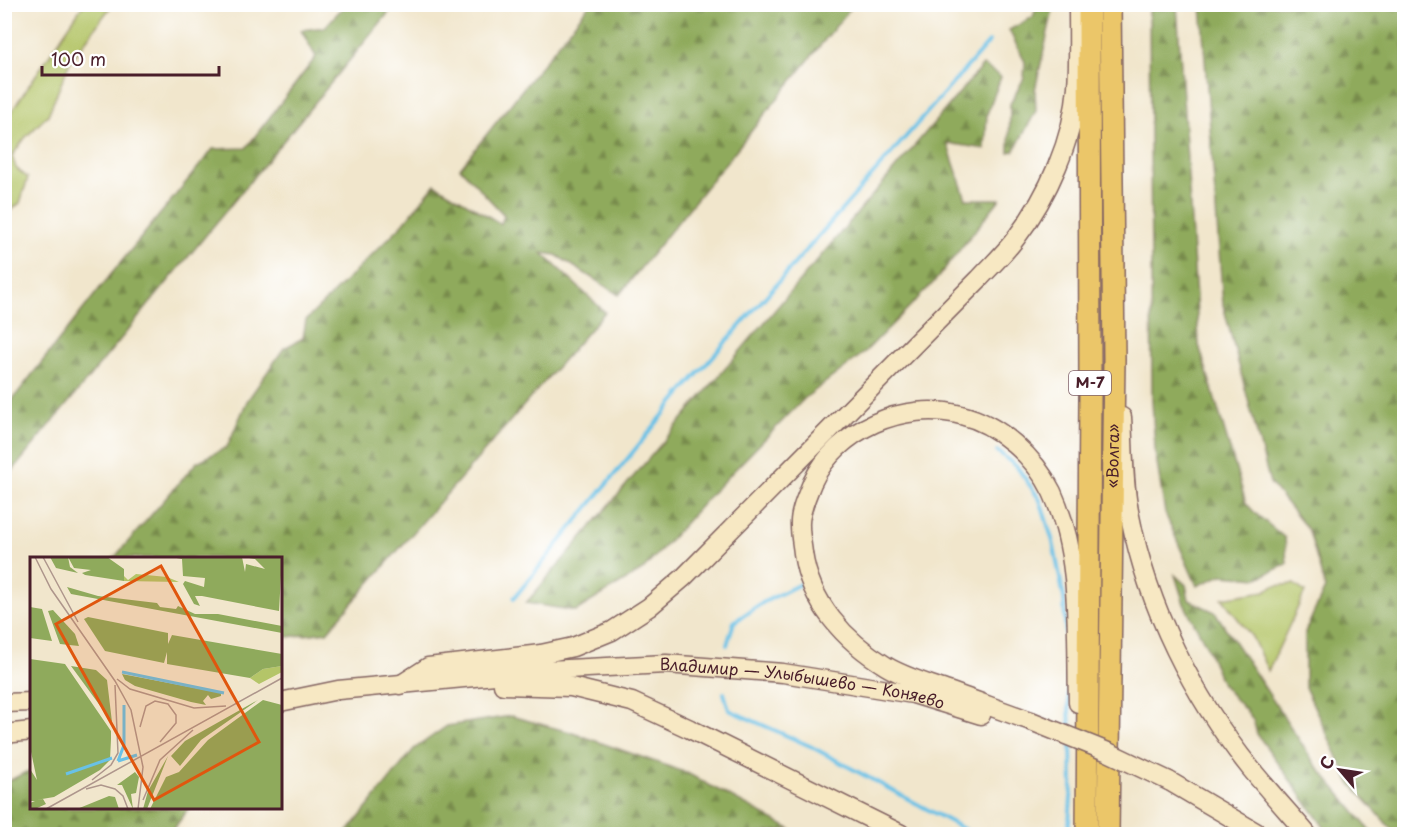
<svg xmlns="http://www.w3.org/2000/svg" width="1409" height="839" viewBox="0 0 1409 839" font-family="'Playpen Sans',sans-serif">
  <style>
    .green { fill: #b4c568; stroke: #7f724a; stroke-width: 1.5 }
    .forest { fill: url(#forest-firs); stroke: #6c6444; stroke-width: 1.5 }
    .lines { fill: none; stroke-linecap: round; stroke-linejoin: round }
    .stream { stroke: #69c1e6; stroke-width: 4 }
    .secondary-casing { stroke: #846563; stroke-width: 21 }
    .trunk-casing { stroke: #846563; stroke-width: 24 }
    .secondary { stroke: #f7e8c3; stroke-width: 18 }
    .trunk { stroke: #ebc669; stroke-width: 21 }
    .secondary-bridge-casing { stroke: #846563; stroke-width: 21; stroke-linecap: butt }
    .secondary-bridge { stroke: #f7e8c3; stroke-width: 18 }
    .labels { text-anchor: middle; stroke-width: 4.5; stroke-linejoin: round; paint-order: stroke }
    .shield { fill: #fff; stroke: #80626b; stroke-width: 1.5 }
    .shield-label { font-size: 15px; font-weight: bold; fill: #4a1f2b }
    .street-label { font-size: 16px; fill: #4a1f2b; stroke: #fff }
    .inset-river { fill: none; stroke: #69c1e6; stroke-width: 3 }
    .inset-road { fill: none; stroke: #ae968c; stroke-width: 1.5 }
    .view { fill: #e0560e; fill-opacity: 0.15; stroke: #e0560e; stroke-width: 3 }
    .inset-edge { fill: none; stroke: #4a1f2b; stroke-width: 3 }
  </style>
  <defs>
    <pattern id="forest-firs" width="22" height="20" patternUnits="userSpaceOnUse" patternTransform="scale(1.5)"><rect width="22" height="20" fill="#8faa5c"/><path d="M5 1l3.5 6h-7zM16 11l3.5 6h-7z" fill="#778a4c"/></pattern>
  </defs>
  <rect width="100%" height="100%" fill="#fff"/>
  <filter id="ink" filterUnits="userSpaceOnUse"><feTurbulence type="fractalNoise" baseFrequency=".0167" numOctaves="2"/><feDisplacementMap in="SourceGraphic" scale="12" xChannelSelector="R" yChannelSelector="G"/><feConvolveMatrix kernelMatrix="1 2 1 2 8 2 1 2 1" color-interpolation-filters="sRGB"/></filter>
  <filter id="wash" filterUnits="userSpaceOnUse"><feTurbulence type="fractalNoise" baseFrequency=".008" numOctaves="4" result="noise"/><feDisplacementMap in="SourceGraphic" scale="24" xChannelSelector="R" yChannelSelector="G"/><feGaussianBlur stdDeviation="1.35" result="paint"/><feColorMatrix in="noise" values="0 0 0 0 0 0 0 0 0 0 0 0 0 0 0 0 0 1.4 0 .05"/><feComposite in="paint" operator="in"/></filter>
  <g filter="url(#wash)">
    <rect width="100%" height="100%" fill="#f1e6cc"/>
    <path class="green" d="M83 5H112L70 62 48 115 25 138 12 156 16 168 28 178 20 203 5 215V121Z
      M1294 584 1305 592 1268 671 1252 637 1222 598 1265 591 1274 586Z"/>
    <path class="forest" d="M590 4 853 5 619 295 556 255 542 253 605 312 327 632 281 638 280 558H114L197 462 227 447 247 401 284 348 303 338 306 320 403 224 435 184 501 224 504 215 460 168Z
      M345 5H395L5 480V409L100 288 213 149 246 148 316 57 301 30 325 27Z
      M1037 5H1054L1035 90 1036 111 1014 151 1009 152 1010 104 1024 78 1025 62 1009 30 1033 17Z
      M1149 5H1177L1199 345 1246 503 1255 513 1285 538 1287 564 1258 578 1222 575 1197 586 1165 513 1155 450 1152 401Z
      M1201 5H1404V834H1396L1350 783 1305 687V632L1325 588 1309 531 1270 483 1223 305Z
      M983 65 1001 77 987 114 985 149 947 143 966 199H1000L935 281 864 353 805 398 712 493 644 569 576 611 526 603Z
      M1175 575 1186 585 1189 600 1215 612 1315 764 1373 834H1329L1257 734 1253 719 1222 684 1207 647 1184 604Z
      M511 716 573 733 687 773 790 829 756 834H346L414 749 447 726Z
      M26 772H31L32 808H189L170 834H5V783Z"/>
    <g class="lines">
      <path class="stream" d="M997 451 1017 467 1040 500 1053 542 1064 598 1070 730
        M514 598 681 393 989 42
        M727 645 734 622 762 603 800 584
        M724 693 729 710 810 746 973 834
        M1068 834 1072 786 1071 744"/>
    </g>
  </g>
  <g filter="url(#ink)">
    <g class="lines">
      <g class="secondary-casing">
        <g id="secondary">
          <path d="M1122 417C1124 450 1123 484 1130 516 1148 608 1193 697 1251 769 1269 791 1289 813 1307 834"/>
          <path d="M400 685 428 667 541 654 573 647 612 631 649 607 683 578 979 279C991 266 1005 253 1016 238 1048 196 1073 140 1077 87 1079 60 1078 32 1078 4"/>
          <path d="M503 685 571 687 632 702 690 729 901 834"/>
          <path id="s1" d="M280 702 338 690 548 670 666 664 783 673 913 694 981 715"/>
          <path d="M4 703 32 702"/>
          <path d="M1031 721C1002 711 974 700 945 690 926 683 904 677 886 666 845 641 810 603 803 553 802 544 800 535 800 526 799 512 807 496 812 483 837 429 904 400 961 415 999 424 1035 457 1052 492 1082 557 1076 633 1078 703"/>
          <path d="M4 734 32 731"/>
          <path d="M1169 781 1259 834"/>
        </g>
      </g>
      <g class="trunk-casing">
        <g id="trunk">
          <path d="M1087 834 1090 395 1089 4"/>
          <path id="s2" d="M1108 834 1114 359 1110 4"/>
        </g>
      </g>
      <use href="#secondary" class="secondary"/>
      <use href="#trunk" class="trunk"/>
      <g class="secondary-bridge-casing">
        <path id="secondary-bridge" d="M1031 721 1108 752 1169 781"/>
      </g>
      <use href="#secondary-bridge" class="secondary-bridge"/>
    </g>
  </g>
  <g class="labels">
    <rect class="shield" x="1069" y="371" width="42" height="24" rx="4.5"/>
    <g class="shield-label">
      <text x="1090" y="388">М-7</text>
    </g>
    <g class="street-label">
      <text dy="6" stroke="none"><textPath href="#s2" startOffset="378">«Волга»</textPath></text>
      <text dy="6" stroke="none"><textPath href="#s1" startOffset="526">Владимир — Улыбышево — Коняево</textPath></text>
    </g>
  </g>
  <g transform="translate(30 557)">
    <rect width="252" height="252" fill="#f1e6cc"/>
    <path d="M106 17 137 20 149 25 94 24V19L98 23ZM252 109V115L229 127 220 121 233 112Z" fill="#b4c568"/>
    <path d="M20 0H77L94 12V24L55 18 52 16 61 13 44 11 38 0 40 10 48 16 26 11ZM141 0H212L215 15 216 7 235 12 225 2 213 0H252L249 54 172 39H165L170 49 164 47 153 27 155 24 174 30 175 21 153 19 152 2ZM37 30 68 39 127 46 130 50 146 52 148 49 165 57H188L252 69V76L41 37ZM0 50 12 52 22 84 0 81ZM23 53 45 77 49 89 30 87 18 54ZM58 60 138 76V87L142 78 252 97V109L233 112 220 121 137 107V95L134 106 75 94 54 62ZM0 102 35 107 81 174V182L80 203 70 213 24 240 6 243 13 242 16 247 5 252H0V246L5 244H0V212L7 223 0 190ZM41 109 66 113 77 123 82 165ZM92 117 191 136V139L181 142 178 138 173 144 176 148 161 145 105 129 95 123ZM228 143 171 183 150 209 141 199 155 184ZM233 143 252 148V252H120L136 220 149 215 178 183ZM138 199 117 252H113L118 234ZM105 215 109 220 106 236 101 237 103 252 92 228H87ZM79 239 85 240 89 252H47Z" fill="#8faa5c"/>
    <path class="inset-river" d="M92 115 194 136M88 204 107 198M88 204 94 188V148M36 217 82 201"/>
    <path class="inset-road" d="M5 0 21 32 85 124 101 153 113 210 108 252M13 0 48 65M87 122 100 132 164 151 196 149M110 170 116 149 125 144 138 147 146 158V166L130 185M62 223 81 208 88 196 85 128M56 232 71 228 85 232 93 239 98 252M113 243 130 203 163 173M16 252 252 121"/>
    <path class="view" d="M131 9 229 185 124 243 26 67Z"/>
    <rect width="252" height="252" class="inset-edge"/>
  </g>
  <rect width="1409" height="839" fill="none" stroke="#fff" stroke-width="24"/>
  <g transform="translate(1340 770) rotate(299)" stroke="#ffffff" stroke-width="4.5" paint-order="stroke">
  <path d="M0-4.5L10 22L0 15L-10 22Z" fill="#4a1f2b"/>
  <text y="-9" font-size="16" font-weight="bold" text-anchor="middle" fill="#4a1f2b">С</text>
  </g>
  <path d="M42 66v9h177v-9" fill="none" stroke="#4a1f2b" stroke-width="3"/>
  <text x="51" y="66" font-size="18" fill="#4a1f2b" stroke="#ffffff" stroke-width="4.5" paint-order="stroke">100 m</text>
</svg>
